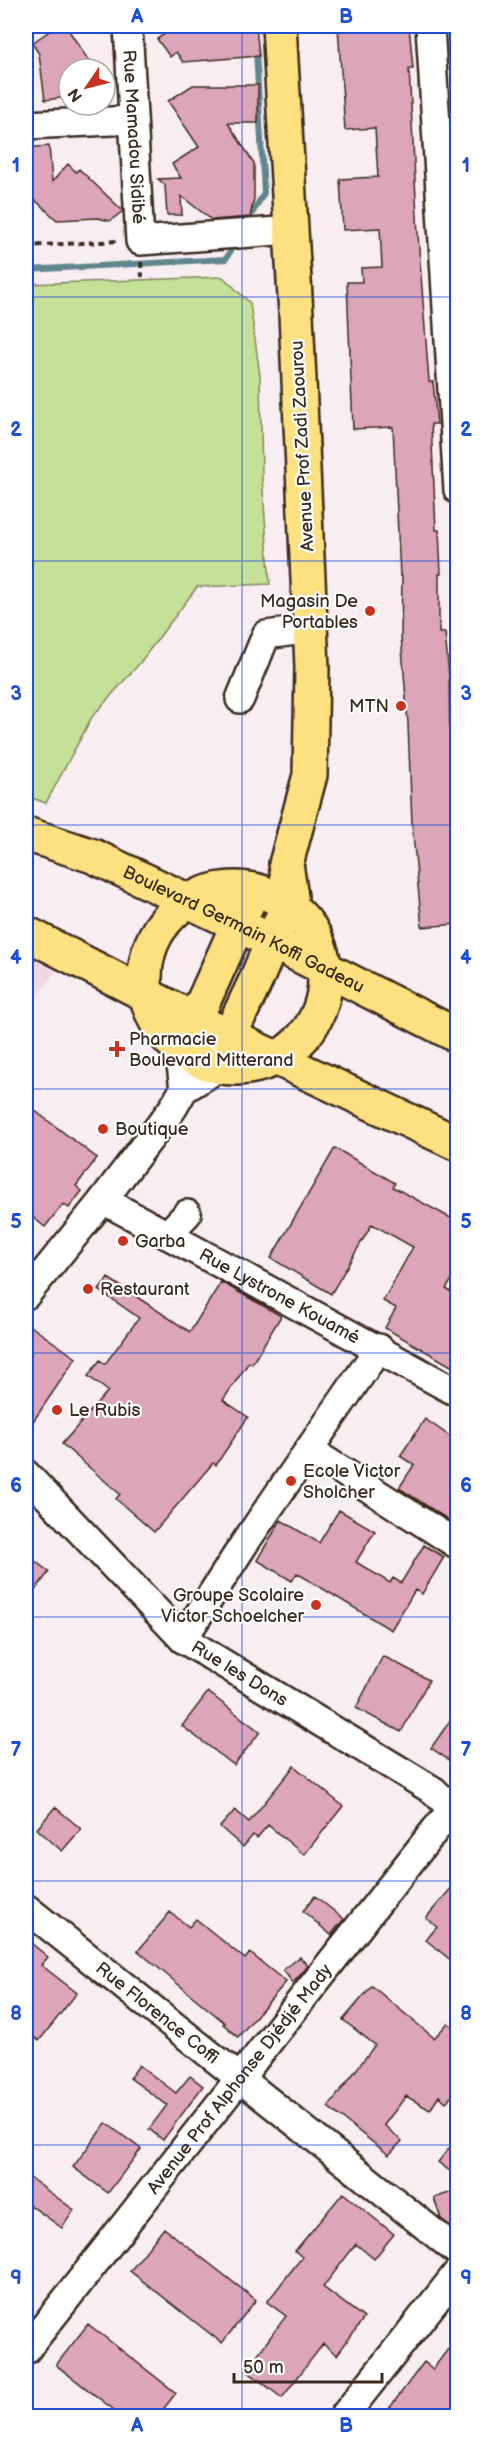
<svg xmlns="http://www.w3.org/2000/svg" width="483" height="2442" viewBox="0 0 483 2442" font-family="'Balsamiq Sans',sans-serif">
  <style>
    .built { fill: #f0d7e0 }
    .green { fill: #c5e198; stroke: #80865b; stroke-width: 1.5 }
    .lines { fill: none; stroke-linecap: round; stroke-linejoin: round }
    .stream { stroke: #60878e; stroke-width: 6 }
    .building { fill: #dca5ba; stroke: #3b2a1e; stroke-width: 1.5 }
    .minor-casing { stroke: #3b2a1e; stroke-width: 32 }
    .major-casing { stroke: #3b2a1e; stroke-width: 38 }
    .path { stroke: #3b2a1e; stroke-width: 4; stroke-dasharray: 6 4.5; stroke-linecap: butt }
    .minor { stroke: #fff; stroke-width: 27 }
    .major { stroke: #fde080; stroke-width: 33 }
    .grid { fill: none; stroke: #1d4ed8; stroke-width: 1.5; stroke-opacity: 0.55 }
    .poi-dot { fill: #c8321e; stroke: #fff; stroke-width: 2 }
    .labels { text-anchor: middle; stroke-width: 4.5; stroke-linejoin: round; paint-order: stroke }
    .street-label { font-size: 18px; fill: #3b2a1e; stroke: #fff }
    .poi-label { font-size: 18px; fill: #3b2a1e; stroke: #fff; text-anchor: start }
    .neatline { fill: none; stroke: #1d4ed8; stroke-width: 2 }
    .grid-label { font-size: 20px; text-anchor: middle; font-weight: bold; fill: #1d4ed8 }
  </style>
  <rect width="100%" height="100%" fill="#f8edf1"/>
  <filter id="ink" filterUnits="userSpaceOnUse"><feTurbulence type="fractalNoise" baseFrequency=".0167" numOctaves="2"/><feDisplacementMap in="SourceGraphic" scale="12" xChannelSelector="R" yChannelSelector="G"/><feConvolveMatrix kernelMatrix="1 2 1 2 8 2 1 2 1" color-interpolation-filters="sRGB"/></filter>
  <g filter="url(#ink)">
    <path class="built" d="M26 942 63 962 26 1011Z"/>
    <path class="green" d="M223 277 250 303 260 376 262 478 270 584 197 587 139 664 92 717 46 803 26 796V284Z"/>
    <g class="lines">
      <path class="stream" d="M246 224 264 193 256 51
        M26 270 226 259 236 241"/>
    </g>
    <path class="building" d="M57 26H66L94 69H69V97L45 100 39 54 32 43Z
      M177 26H256L259 56 183 62 176 52 170 57 157 39Z
      M338 26H409L413 69H409L418 235 429 382H433L437 424H431L436 530H439L441 574H439V633H445L449 677 450 751 457 822H453L458 874V924L422 927 412 824 408 724 401 636 402 576H400L393 427 353 429 347 282H362L361 268 382 267 380 228 343 230 340 179 378 177 375 128 345 130Z
      M193 85H258V123H228L254 163V198L250 217 212 220 181 196 182 215H167L165 185 158 179 181 178 172 164 199 147 168 101Z
      M49 146 52 182 68 164 76 172 79 169 123 211 110 221 98 218 57 220 36 201 26 210V148Z
      M26 1104 97 1158 76 1186 82 1191 69 1208 63 1204 45 1227 26 1212Z
      M335 1148 395 1183 393 1187 458 1222V1270L446 1289 458 1296V1370L385 1328 396 1308 383 1301 413 1247 372 1224 331 1294 271 1258Z
      M108 1278 190 1332 221 1282 281 1316 252 1364 249 1362 223 1400 248 1417 216 1465 213 1463 154 1532 116 1499 120 1494 62 1444 108 1391 88 1376 100 1360 105 1364 139 1318 99 1290Z
      M26 1323 76 1358 26 1432Z
      M425 1419 458 1442V1526L399 1488 414 1465 400 1456Z
      M339 1510 375 1531 356 1562 390 1583 393 1578 401 1583 424 1545 444 1557 422 1594 415 1590 391 1630 297 1573 292 1581 257 1560 281 1520 319 1543Z
      M26 1554 49 1572 26 1602Z
      M383 1656 429 1680 401 1732 356 1708Z
      M208 1692 260 1732 234 1765 182 1726Z
      M458 1709V1766L431 1748Z
      M294 1766 343 1806 304 1855 268 1825 257 1838 253 1835 243 1847 220 1827 235 1810 249 1822Z
      M55 1807 81 1829 62 1851 37 1829Z
      M458 1880V1966L426 1940 437 1927 426 1918Z
      M315 1896 344 1919 331 1935 303 1911Z
      M170 1912 189 1927 196 1919 245 1959 250 1953 286 1982 238 2037 223 2024 225 2023 138 1951Z
      M26 1939 48 1957 41 1965 77 1993 39 2041 26 2030Z
      M300 1957 308 1966 293 1983 283 1970Z
      M372 1986 434 2038 448 2023 458 2031V2090L446 2102 439 2096 430 2110 406 2096 384 2125 402 2141 389 2155 328 2107 375 2045 343 2020Z
      M139 2065 176 2093 190 2076 203 2086 163 2140 149 2129 167 2105 130 2078Z
      M106 2123 141 2149 108 2193 73 2167Z
      M458 2137V2177L438 2162Z
      M26 2175 74 2210 62 2228 26 2202Z
      M458 2190V2231L441 2219 434 2198Z
      M343 2193 394 2234 374 2259 356 2244 323 2287 364 2318 337 2355 323 2344 282 2398 246 2370 286 2316 267 2302 302 2257 295 2251Z
      M164 2228 256 2300 222 2343 130 2271Z
      M88 2324 176 2393 158 2416H122L56 2365Z
      M458 2336V2416H396L388 2410 424 2362 433 2369Z"/>
    <g class="lines">
      <g class="minor-casing">
        <g id="minor">
          <path id="s1" d="M128 26 140 241 292 230"/>
          <path d="M430 26 458 490"/>
          <path d="M26 125 133 120"/>
          <path d="M240 699 266 635 311 629"/>
          <path d="M184 1089 180 1057 195 1020"/>
          <path id="s2" d="M103 1200 458 1393"/>
          <path d="M167 1235 187 1214"/>
          <path d="M26 1295 103 1200 173 1108 184 1089 210 1073 229 1037"/>
          <path d="M309 1450 458 1545"/>
          <path id="s3" d="M26 1474 183 1639 434 1791 455 1812"/>
          <path d="M183 1639 244 1544 379 1348"/>
          <path id="s4" d="M26 1908 458 2252"/>
          <path id="s5" d="M26 2350 435 1830 446 1817 458 1811"/>
          <path d="M344 2416 458 2272"/>
        </g>
      </g>
      <g class="major-casing">
        <g id="major">
          <path id="s6" d="M26 834 93 856 237 924 458 1036"/>
          <circle cx="235" cy="978" r="90"/>
          <path d="M26 933 195 1020 458 1144"/>
          <path d="M195 1020 247 904"/>
          <path d="M229 1037 256 980 291 897 286 864 310 775 312 667 296 314 279 26"/>
        </g>
      </g>
      <path class="path" d="M26 246 118 241
        M141 262 142 277"/>
      <use href="#minor" class="minor"/>
      <use href="#major" class="major"/>
    </g>
  </g>
  <path class="grid" d="M242 26V2416M26 297H458M26 561H458M26 825H458M26 1089H458M26 1353H458M26 1617H458M26 1881H458M26 2145H458"/>
  <g class="poi-dot">
    <circle cx="370" cy="611" r="6"/>
    <circle cx="401" cy="706" r="6"/>
    <path d="M114 1040h6v6h6v6h-6v6h-6v-6h-6v-6h6z"/>
    <circle cx="103" cy="1129" r="6"/>
    <circle cx="123" cy="1241" r="6"/>
    <circle cx="88" cy="1289" r="6"/>
    <circle cx="57" cy="1410" r="6"/>
    <circle cx="291" cy="1481" r="6"/>
    <circle cx="316" cy="1605" r="6"/>
  </g>
  <g class="labels">
    <g class="street-label">
      <text dy="6" stroke="none"><textPath href="#s1" startOffset="111">Rue Mamadou Sidibé</textPath></text>
      <text transform="translate(302 446) rotate(-93)" y="6">Avenue Prof Zadi Zaourou</text>
      <text dy="6" stroke="none"><textPath href="#s6" startOffset="238">Boulevard Germain Koffi Gadeau</textPath></text>
      <text dy="6" stroke="none"><textPath href="#s2" startOffset="201">Rue Lystrone Kouamé</textPath></text>
      <text dy="6" stroke="none"><textPath href="#s3" startOffset="294">Rue les Dons</textPath></text>
      <text dy="6" stroke="none"><textPath href="#s4" startOffset="168">Rue Florence Coffi</textPath></text>
      <text dy="6" stroke="none"><textPath href="#s5" startOffset="345">Avenue Prof Alphonse Djédjé Mady</textPath></text>
    </g>
    <g class="poi-label">
      <text x="358" y="607" text-anchor="end">Magasin De<tspan x="358" dy="21">Portables</tspan></text>
      <text x="389" y="712" text-anchor="end">MTN</text>
      <text x="129" y="1045">Pharmacie<tspan x="129" dy="21">Boulevard Mitterand</tspan></text>
      <text x="115" y="1135">Boutique</text>
      <text x="135" y="1247">Garba</text>
      <text x="100" y="1295">Restaurant</text>
      <text x="69" y="1416">Le Rubis</text>
      <text x="303" y="1477">Ecole Victor<tspan x="303" dy="21">Sholcher</tspan></text>
      <text x="304" y="1601" text-anchor="end">Groupe Scolaire<tspan x="304" dy="21">Victor Schoelcher</tspan></text>
    </g>
  </g>
  <rect width="483" height="2442" fill="none" stroke="#fff" stroke-width="66"/>
  <g transform="translate(87 87) rotate(235)"><circle r="28" fill="#ffffff" stroke="#b1aaa5" stroke-width="1.5"/>
  <path d="M0-4.5L10 22L0 15L-10 22Z" fill="#c8321e"/>
  <text y="-9" font-size="16" font-weight="bold" text-anchor="middle" fill="#3b2a1e">N</text>
  </g>
  <path d="M234 2373v9h148v-9" fill="none" stroke="#3b2a1e" stroke-width="3"/>
  <text x="243" y="2373" font-size="18" fill="#3b2a1e" stroke="#ffffff" stroke-width="4.5" paint-order="stroke">50 m</text>
  <rect x="33" y="33" width="417" height="2376" class="neatline"/>
  <g class="grid-label">
    <text x="137" y="23">A</text>
    <text x="346" y="23">B</text>
    <text x="16" y="172">1</text>
    <text x="466" y="172">1</text>
    <text x="16" y="436">2</text>
    <text x="466" y="436">2</text>
    <text x="16" y="700">3</text>
    <text x="466" y="700">3</text>
    <text x="16" y="964">4</text>
    <text x="466" y="964">4</text>
    <text x="16" y="1228">5</text>
    <text x="466" y="1228">5</text>
    <text x="16" y="1492">6</text>
    <text x="466" y="1492">6</text>
    <text x="16" y="1756">7</text>
    <text x="466" y="1756">7</text>
    <text x="16" y="2020">8</text>
    <text x="466" y="2020">8</text>
    <text x="16" y="2284">9</text>
    <text x="466" y="2284">9</text>
    <text x="137" y="2432">A</text>
    <text x="346" y="2432">B</text>
  </g>
</svg>
